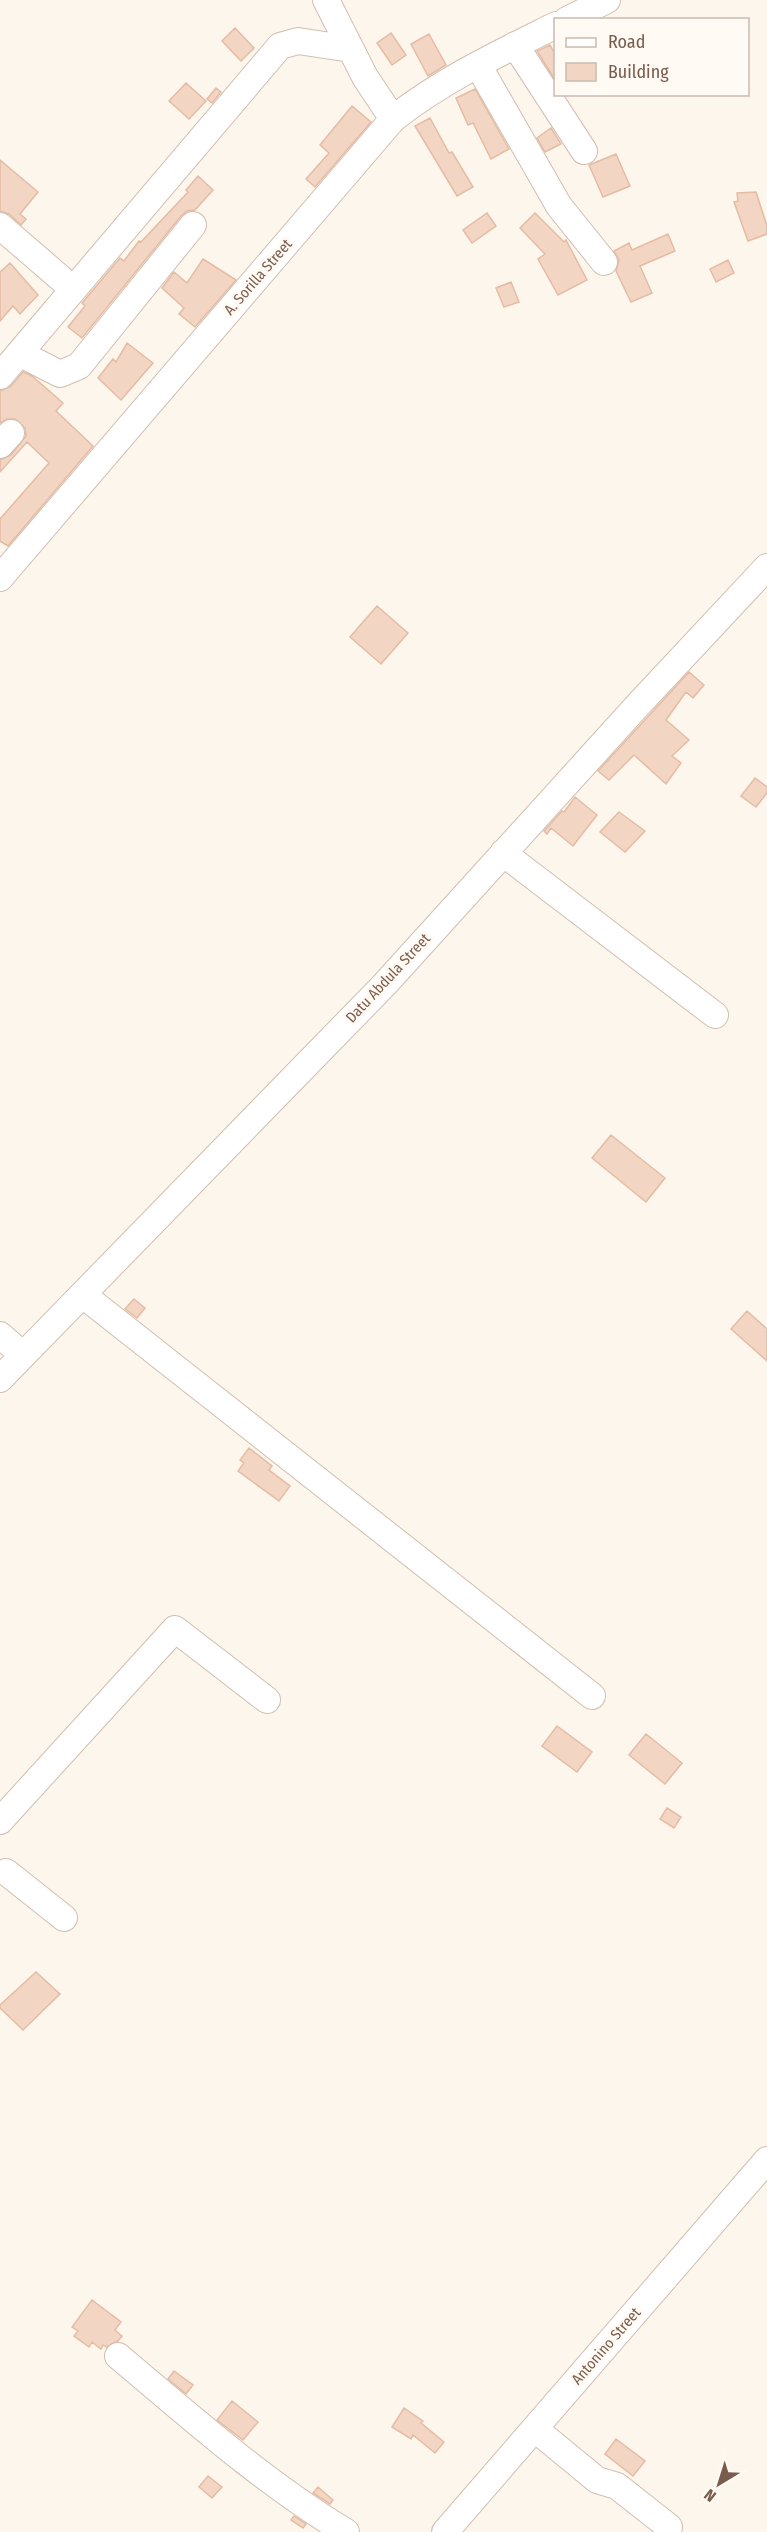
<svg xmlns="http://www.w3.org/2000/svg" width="767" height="2532" viewBox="0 0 767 2532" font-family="'Fira Sans Condensed',sans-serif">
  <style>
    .building { fill: #f3d5c3; stroke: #e6bba3; stroke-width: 1.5 }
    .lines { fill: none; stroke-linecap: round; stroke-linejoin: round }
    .minor-casing { stroke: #d1beb0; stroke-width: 28 }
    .minor { stroke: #fff; stroke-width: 26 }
    .labels { text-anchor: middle; stroke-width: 6; stroke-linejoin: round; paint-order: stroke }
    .street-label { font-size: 15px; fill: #7a5c4d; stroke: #fffaf3 }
  </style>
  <rect width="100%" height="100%" fill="#fdf6ec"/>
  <path class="building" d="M235 28 254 48 241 61 222 41Z
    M391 33 406 55 392 65 377 43Z
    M429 34 446 65 428 76 411 44Z
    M550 45 555 54V80L537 51Z
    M186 83 206 101 189 119 169 101Z
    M216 88 221 92 212 103 207 99Z
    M475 89 509 149 491 159 473 123 468 125 456 98Z
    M352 106 371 122 315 187 306 179 329 153 320 145Z
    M430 118 449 153 452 152 473 187 457 196 415 126Z
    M551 128 561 144 545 152 537 138Z
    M616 154 630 186 603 197 589 165Z
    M0 160 38 192 20 214 26 219 21 225 9 214 0 211Z
    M198 176 213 190 195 210 187 211 181 216 82 338 68 327 85 306 82 303 120 258 124 261 139 241 141 242 188 192 186 190Z
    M756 192 767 226V234L748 241 734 202 738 201 737 193Z
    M487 213 496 226 472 243 463 230Z
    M535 213 564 242 566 240 587 280 558 295 538 259 545 254 520 228Z
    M668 234 675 251 640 266 652 293 631 302 616 271 619 260 614 251 629 243 632 250Z
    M203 259 236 280 195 327 179 314 184 308 162 288 174 272 187 283Z
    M728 260 734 273 716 282 710 269Z
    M10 263 38 295 20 314 13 306 0 321V272Z
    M511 282 519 302 504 307 496 288Z
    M127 343 153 363 121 400 98 378 113 359 116 362Z
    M23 372 32 376 63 403 56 411 93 446 8 546 0 541V519L49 463 27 442 0 472V460L11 455 26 436 25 428 15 419H7L0 423V391L11 386Z
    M377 606 408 633 381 664 350 637Z
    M689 672 704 685 693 698 686 692 666 720 689 740 672 756 681 763 666 784 634 755 609 780 598 771Z
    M755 778 767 787V793L756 807 741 796Z
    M575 797 597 815 573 846 551 828 547 834 544 831 562 811 564 812Z
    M619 812 645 831 625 852 600 832Z
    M611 1135 665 1178 646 1202 592 1158Z
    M134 1299 145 1308 137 1318 125 1309Z
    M747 1311 767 1329V1361L731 1329Z
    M249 1448 272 1466 269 1470 290 1486 279 1501 238 1471 244 1463 240 1460Z
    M557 1726 592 1752 577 1772 542 1746Z
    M646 1734 682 1763 665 1784 629 1755Z
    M667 1808 681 1817 674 1828 660 1819Z
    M36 1972 60 1994 23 2030 0 2008V2005Z
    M92 2300 121 2322 115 2330 122 2336 118 2341 106 2347 103 2345 101 2349 92 2342 89 2347 74 2336 78 2331 72 2327Z
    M174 2371 193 2385 186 2394 168 2379Z
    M232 2401 258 2422 243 2440 217 2420Z
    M404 2408 423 2421 421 2423 444 2442 435 2453 413 2435 411 2439 392 2427Z
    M616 2439 645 2461 633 2476 605 2454Z
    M208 2476 222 2487 212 2498 199 2487Z
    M318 2487 333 2500 330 2504 313 2493Z
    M294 2516 306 2524 303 2528 291 2520Z"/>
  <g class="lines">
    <g class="minor-casing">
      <path id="minor" d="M326 0 365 77 393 119
        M567 20 607 0
        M515 45 584 151
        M478 65 559 206 604 262
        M0 226 73 289
        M21 354 60 374 79 366 193 225
        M0 376 280 46 298 41 351 49
        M0 445 11 433
        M0 578 393 119C442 80 500 53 556 25
        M503 853 715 1015
        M83 1295 592 1696
        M0 1335 23 1355
        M0 1379 385 984 637 706 767 567
        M0 1821 175 1629 267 1700
        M6 1872 64 1918
        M118 2356C192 2418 263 2482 346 2532
        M535 2429 597 2480 617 2486 669 2527
        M445 2532 767 2160"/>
    </g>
    <use href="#minor" class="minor"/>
  </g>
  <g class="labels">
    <g class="street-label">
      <text transform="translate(258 277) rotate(-49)" y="5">A. Sorilla Street</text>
      <text transform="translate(388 978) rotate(-47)" y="5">Datu Abdula Street</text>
      <text transform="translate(606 2346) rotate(-49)" y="5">Antonino Street</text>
    </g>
  </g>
  <rect x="554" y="18" width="195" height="78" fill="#fffaf3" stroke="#cabbb1" stroke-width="1.5"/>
  <rect x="566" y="38" width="30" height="9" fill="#ffffff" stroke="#cabbb1" stroke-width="1.5"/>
  <text x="608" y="48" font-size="18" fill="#7a5c4d">Road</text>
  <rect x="566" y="63" width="30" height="18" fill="#f3d5c3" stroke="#cabbb1" stroke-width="1.5"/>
  <text x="608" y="78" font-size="18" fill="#7a5c4d">Building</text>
  <g transform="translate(719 2484) rotate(218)" stroke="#fffaf3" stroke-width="4.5" paint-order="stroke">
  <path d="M0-4.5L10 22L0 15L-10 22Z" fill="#7a5c4d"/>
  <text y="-9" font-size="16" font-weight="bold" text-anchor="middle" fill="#7a5c4d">N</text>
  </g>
</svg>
